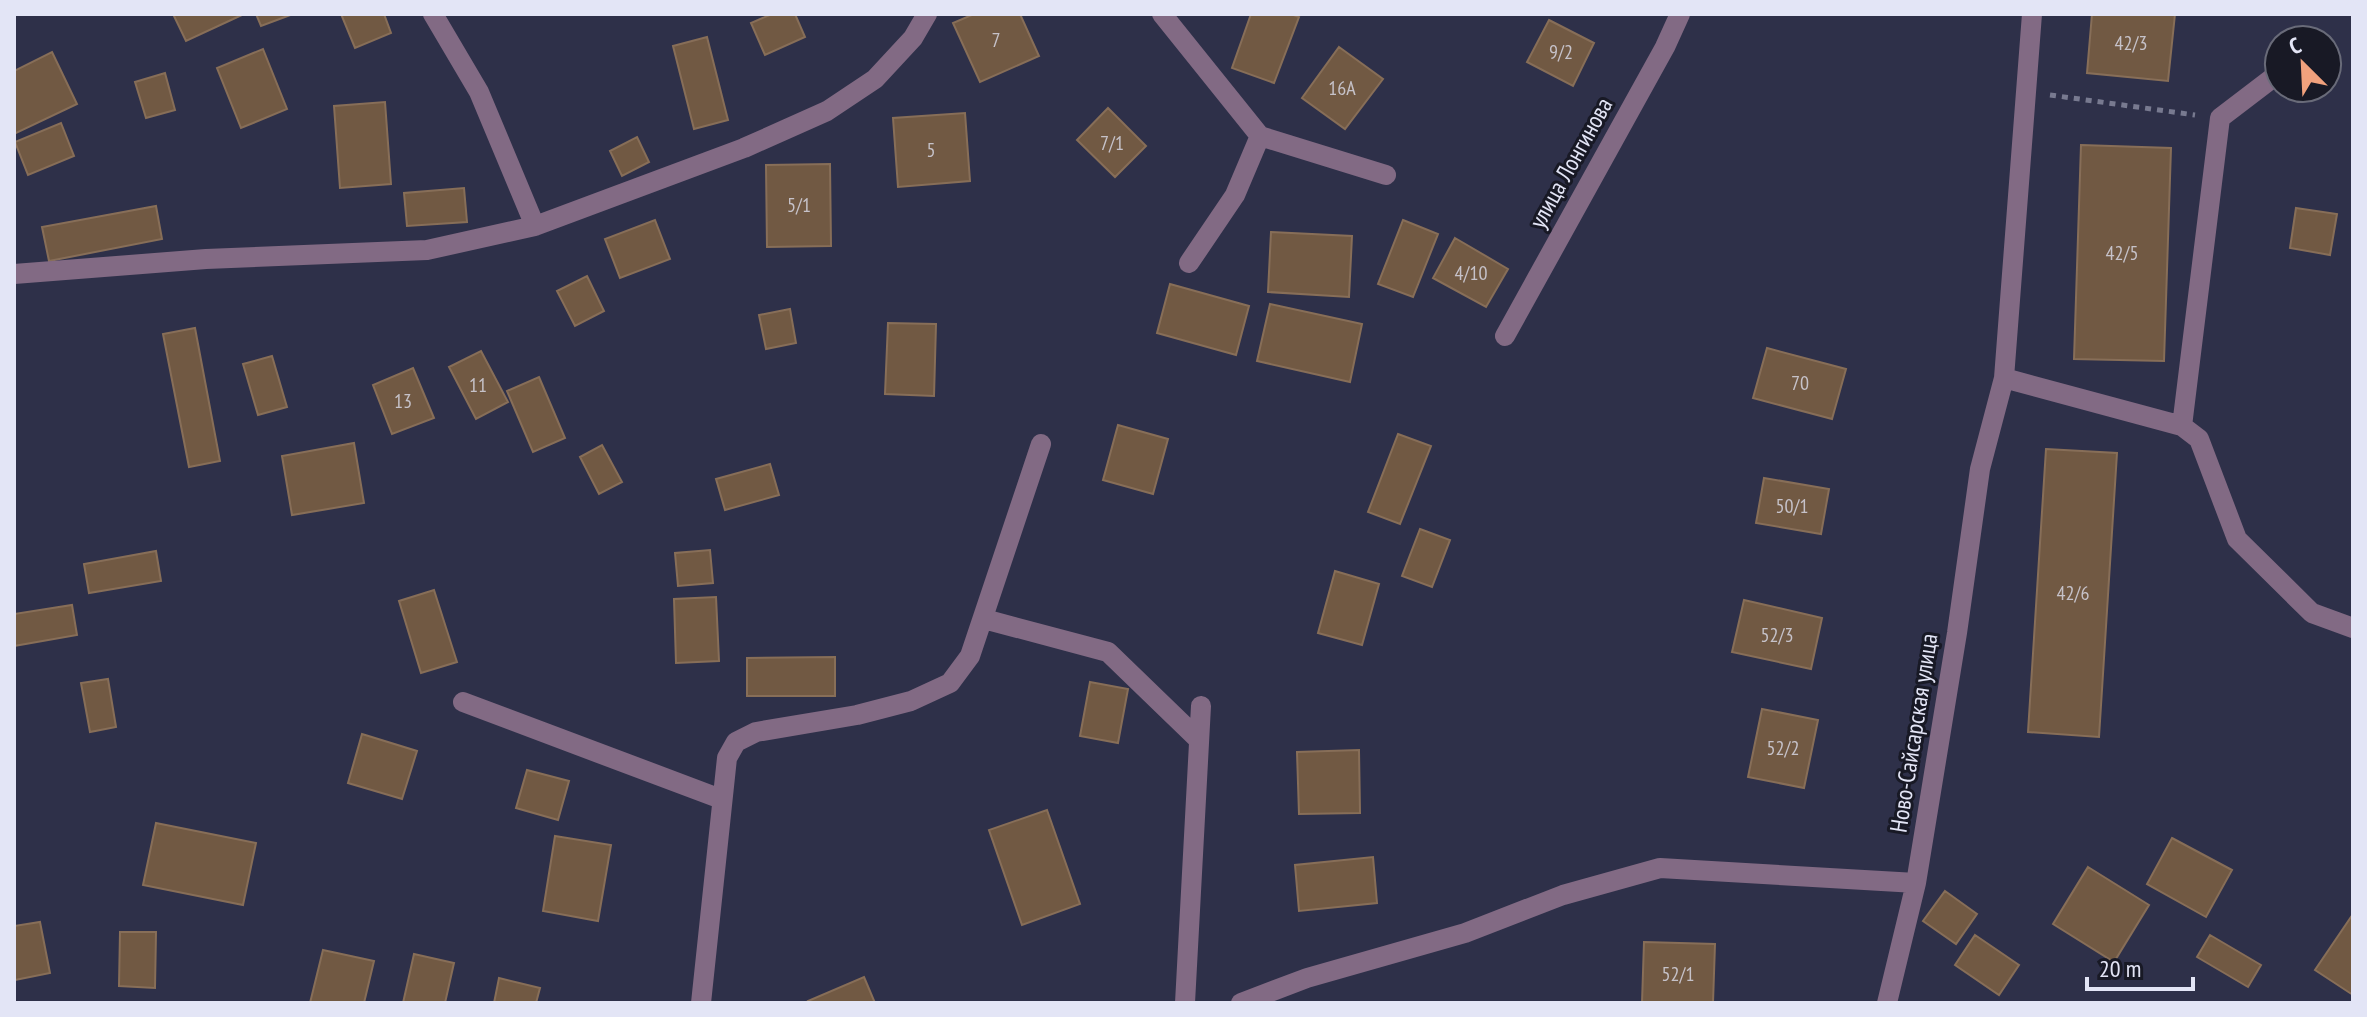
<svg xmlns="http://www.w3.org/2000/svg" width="2367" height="1017" viewBox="0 0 2367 1017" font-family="'PT Sans Narrow',sans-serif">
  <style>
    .building { fill: #715943; stroke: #876e58; stroke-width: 2 }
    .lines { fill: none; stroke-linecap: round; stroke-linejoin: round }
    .path { stroke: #787a90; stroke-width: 5; stroke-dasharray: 6 6; stroke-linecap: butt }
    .minor { stroke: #826a84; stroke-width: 20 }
    .labels { text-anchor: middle; stroke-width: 6; stroke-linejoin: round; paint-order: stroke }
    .number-label { font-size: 20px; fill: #c6c2c9 }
    .street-label { font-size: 24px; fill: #e3e5f6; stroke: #181925 }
  </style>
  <rect width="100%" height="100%" fill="#2e3049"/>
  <path class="building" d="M173 14H244L186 41Z
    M256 14H293L261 26Z
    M341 14H384L391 33 355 48Z
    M772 14H795L805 37 765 55 751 23Z
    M974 14H1020L1039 56 980 82 953 23Z
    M1251 14H1291L1299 17 1274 83 1232 68Z
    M2092 14H2175L2168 81 2087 73Z
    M1549 20 1594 43 1573 86 1527 62Z
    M707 37 728 120 694 129 673 46Z
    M1339 47 1383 79 1345 129 1302 98Z
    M263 49 287 109 241 128 217 68Z
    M52 52 77 104 14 134V71Z
    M165 73 175 110 146 118 135 82Z
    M385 102 391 184 340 188 334 106Z
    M1108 108 1146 146 1115 177 1077 140Z
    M965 113 970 181 898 187 893 118Z
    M61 123 74 156 28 175 15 142Z
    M637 137 649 162 622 176 610 151Z
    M2081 145 2171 148 2164 361 2074 359Z
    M830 164 831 246 767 247 766 165Z
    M464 188 467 222 407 226 404 193Z
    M156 206 162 239 49 261 42 227Z
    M2296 208 2337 214 2330 255 2290 248Z
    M655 220 670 259 620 278 605 239Z
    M1403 220 1438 234 1413 297 1378 284Z
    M1271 232 1352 236 1349 297 1268 292Z
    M1455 238 1508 269 1486 307 1433 278Z
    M587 276 604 311 575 326 557 291Z
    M1170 284 1249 306 1236 355 1157 333Z
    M1270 304 1362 324 1350 382 1257 361Z
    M790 309 796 343 766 349 759 315Z
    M888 323 936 324 934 396 885 394Z
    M195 328 220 461 189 467 163 334Z
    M1767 348 1846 369 1832 419 1753 398Z
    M481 351 508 402 476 419 449 367Z
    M272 356 287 407 258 415 243 364Z
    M413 368 434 418 392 434 373 385Z
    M539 377 565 438 533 452 507 391Z
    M1118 425 1168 439 1153 494 1103 480Z
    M1398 434 1431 446 1400 524 1368 512Z
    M354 443 364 503 292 515 282 456Z
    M602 445 622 482 599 494 580 457Z
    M2046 449 2117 453 2099 737 2028 732Z
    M770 464 779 495 725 510 716 479Z
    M1764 478 1829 489 1821 534 1756 523Z
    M1420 529 1450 540 1432 587 1402 576Z
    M710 550 713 583 678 586 675 553Z
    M156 551 161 581 89 593 84 564Z
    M1335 571 1379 584 1362 645 1318 633Z
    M434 590 457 662 421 673 399 601Z
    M716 597 719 661 676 663 674 599Z
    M1744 600 1822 618 1811 669 1732 652Z
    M72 605 77 635 14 646V614Z
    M835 657V696H747V658Z
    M108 679 116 727 90 732 81 683Z
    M1090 682 1128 689 1118 743 1080 736Z
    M1762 709 1818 720 1804 788 1748 777Z
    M362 734 417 751 402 799 348 783Z
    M1359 750 1360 813 1299 814 1297 752Z
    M527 770 569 781 558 820 516 808Z
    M1047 810 1080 904 1022 925 989 830Z
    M156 823 256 843 243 905 143 885Z
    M555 836 611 845 598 921 543 911Z
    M2172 838 2232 870 2206 917 2147 884Z
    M1373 857 1377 903 1299 911 1295 865Z
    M2088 867 2149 905 2114 962 2053 924Z
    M1945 891 1977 914 1956 944 1923 921Z
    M2353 914V995L2315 970Z
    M40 922 50 973 15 980 14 926Z
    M120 932H156L155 988 119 986Z
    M1975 935 2019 965 1999 995 1955 965Z
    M2210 935 2261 965 2248 987 2197 957Z
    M1644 942 1715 944 1713 1003H1642Z
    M323 950 374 961 364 1003H310Z
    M414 954 454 963 445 1003H403Z
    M864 977 875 1003H809L808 1001Z
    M499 978 540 988 536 1003H494Z"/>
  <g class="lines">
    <path class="path" d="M2050 95 2195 115"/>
    <path class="minor" d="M433 14 479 92 535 226
      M1162 14 1260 136 1235 195 1189 263
      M2279 73 2220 118 2182 426 2199 439 2237 539 2312 613 2353 628
      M1260 136 1386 175
      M14 274 206 259 427 250 535 226 744 148 827 111 875 79 913 38 927 14
      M1505 336 1665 47 1680 14
      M2004 378 2182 426
      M984 619 1108 652 1199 740
      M463 702 721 799
      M701 1003 727 758 736 742 756 732 857 715 911 701 950 683 970 656 1041 444
      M1185 1003 1201 706
      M1241 1003 1307 978 1465 933 1563 895 1660 868 1916 883
      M1887 1003 1916 883 1957 633 1980 469 2004 378 2032 14"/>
  </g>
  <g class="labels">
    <g class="number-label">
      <text x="996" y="47">7</text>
      <text x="2131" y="50">42/3</text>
      <text x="1561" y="59">9/2</text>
      <text x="1342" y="95">16А</text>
      <text x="1112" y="150">7/1</text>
      <text x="931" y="157">5</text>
      <text x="799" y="212">5/1</text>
      <text x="2122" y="260">42/5</text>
      <text x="1471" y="280">4/10</text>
      <text x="1800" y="390">70</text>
      <text x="478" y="392">11</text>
      <text x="403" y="408">13</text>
      <text x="1792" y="513">50/1</text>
      <text x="2073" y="600">42/6</text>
      <text x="1777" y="642">52/3</text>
      <text x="1783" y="755">52/2</text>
      <text x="1678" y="981">52/1</text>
    </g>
    <g class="street-label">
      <text transform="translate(1571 163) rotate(-61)" y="8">улица Лонгинова</text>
      <text transform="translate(1914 733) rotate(-81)" y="8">Ново-Сайсарская улица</text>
    </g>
  </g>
  <rect width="2367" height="1017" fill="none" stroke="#e3e5f6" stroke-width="32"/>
  <g transform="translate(2303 64) rotate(336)"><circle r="38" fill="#181925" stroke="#696b79" stroke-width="2"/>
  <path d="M0-6L14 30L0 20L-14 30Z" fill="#f1a17d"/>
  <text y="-12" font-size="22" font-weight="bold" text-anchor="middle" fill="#e3e5f6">С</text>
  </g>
  <path d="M2087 977v12h106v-12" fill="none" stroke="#e3e5f6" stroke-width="4"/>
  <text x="2099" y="977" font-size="24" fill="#e3e5f6" stroke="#181925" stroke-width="6" paint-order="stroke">20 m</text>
</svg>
